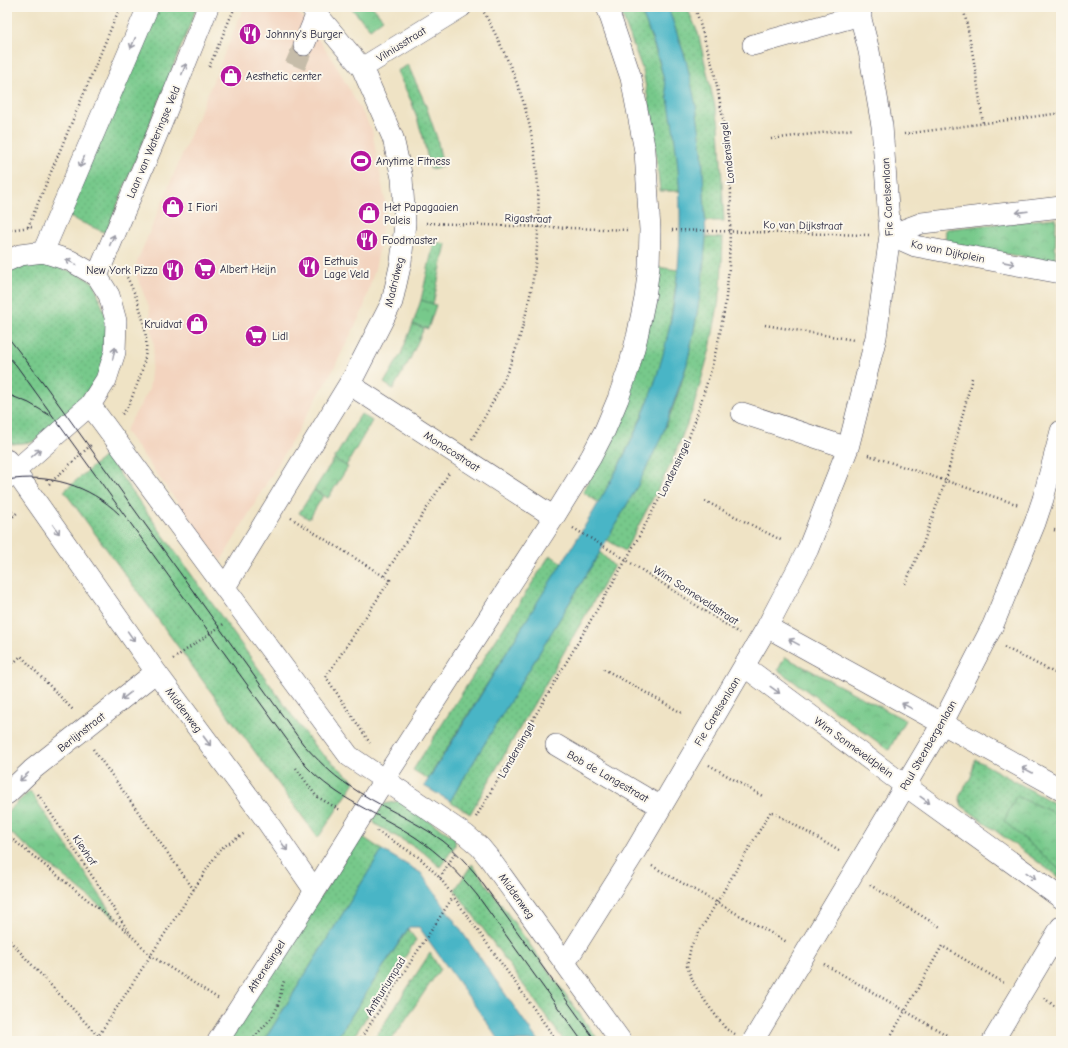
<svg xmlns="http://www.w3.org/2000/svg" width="1068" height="1048" viewBox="0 0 1068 1048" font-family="'Comic Neue',sans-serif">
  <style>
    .built { fill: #f3d4bf }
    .grass { fill: url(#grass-dots); stroke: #4c7663 }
    .park { fill: url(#park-crowns); stroke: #4c7663 }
    .water { fill: #49b5c6; stroke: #366c80 }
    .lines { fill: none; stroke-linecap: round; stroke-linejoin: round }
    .minor-tunnel { stroke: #c6bca9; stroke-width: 21; stroke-dasharray: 21 10; stroke-linecap: butt }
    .minor-casing { stroke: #413f50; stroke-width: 22 }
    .path { stroke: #413f50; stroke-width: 2.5; stroke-dasharray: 1 3; stroke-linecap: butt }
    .minor { stroke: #fff; stroke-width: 21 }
    .tram { stroke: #22223b; stroke-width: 1 }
    .oneway { stroke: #9c9ca7 }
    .labels { text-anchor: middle; stroke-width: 4; stroke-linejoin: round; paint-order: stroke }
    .poi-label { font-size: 11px; fill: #22223b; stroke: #fbf7ec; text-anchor: start }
    .street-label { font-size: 11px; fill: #22223b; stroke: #fbf7ec }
  </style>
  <defs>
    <pattern id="grass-dots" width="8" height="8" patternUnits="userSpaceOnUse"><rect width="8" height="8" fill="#77c98b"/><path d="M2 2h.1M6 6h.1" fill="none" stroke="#67ac79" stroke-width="1.8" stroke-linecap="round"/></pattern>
    <pattern id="park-crowns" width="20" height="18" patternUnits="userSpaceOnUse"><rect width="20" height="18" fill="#77c98b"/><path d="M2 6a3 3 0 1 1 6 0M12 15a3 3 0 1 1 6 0" fill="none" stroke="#67ac79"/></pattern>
  </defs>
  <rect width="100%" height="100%" fill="#fbf7ec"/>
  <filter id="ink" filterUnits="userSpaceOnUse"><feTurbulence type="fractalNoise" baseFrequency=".025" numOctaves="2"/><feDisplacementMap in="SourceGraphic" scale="8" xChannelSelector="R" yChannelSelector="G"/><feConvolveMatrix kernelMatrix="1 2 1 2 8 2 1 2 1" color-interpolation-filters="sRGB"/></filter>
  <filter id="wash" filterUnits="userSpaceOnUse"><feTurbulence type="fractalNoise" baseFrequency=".012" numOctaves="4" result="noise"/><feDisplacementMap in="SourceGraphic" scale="16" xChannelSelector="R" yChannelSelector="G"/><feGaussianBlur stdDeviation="0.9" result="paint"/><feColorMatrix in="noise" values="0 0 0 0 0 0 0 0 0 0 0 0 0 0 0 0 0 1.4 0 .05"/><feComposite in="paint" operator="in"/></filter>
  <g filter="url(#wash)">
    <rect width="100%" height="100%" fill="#efe3c5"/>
    <path class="built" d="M244 7H282L302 16 334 62 372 130 386 207 376 265 363 310 332 372 221 561 125 431 149 390 154 346 149 307 134 269Z"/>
    <path class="grass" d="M155 7H197L106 233 67 216Z
      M619 7H640C647 26 654 45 660 65 672 105 677 149 680 191H660L653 127 643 71Z
      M668 7H687L698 33 719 124 724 221H705L702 150 686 60Z
      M408 65 425 103 437 138 443 167 430 169 423 137 412 103 397 71Z
      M706 237 723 238 721 289 710 349 693 409 670 466 625 551 607 540C639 484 671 426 687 363 697 322 702 280 706 237Z
      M434 242 446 244 433 304 421 300Z
      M51 264 81 275 94 283 111 331 100 376 72 410 33 442 12 444 7 437V271L28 265Z
      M657 267 678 270C673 301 670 333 661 363 647 412 623 458 599 503L583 492 611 438Z
      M413 324 424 328 410 359 393 389 384 383 401 354Z
      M361 414 372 421 346 466 334 459Z
      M106 455 306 735 317 749 355 782 318 838 64 491Z
      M314 490 323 496 309 519 299 513Z
      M600 552 614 566 470 814 450 801Z
      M550 555 562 563 428 779 413 770Z
      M975 759 1061 807V879L962 806 959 797 971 777Z
      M399 801 455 838V846L440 867 423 852 375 824 373 819 384 804Z
      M360 835 382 850 264 1041H228Z
      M472 864 599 1041H564L455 890Z
      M408 929 416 940 351 1041H335Z
      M430 953 440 969 391 1041H373Z"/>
    <path class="park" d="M353 7H373L383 19 370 29 351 8Z
      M1056 218 1055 262 945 244 946 229Z
      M421 300 436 305 428 329 413 324Z
      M334 459 348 467 328 498 314 490Z
      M785 657 905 720 889 750 778 670Z
      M30 791 116 919 7 830V812Z
      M1016 796 1061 816V871L1004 821Z"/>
    <path class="water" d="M640 7H668L686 60 696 106 702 150 706 237 702 283 695 325 687 364 675 399 661 438 638 485 600 552 450 801 424 786C438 765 451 743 465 721 489 681 514 641 538 601 575 542 614 483 641 419 688 308 690 183 661 68 656 47 647 27 640 7Z
      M382 850 421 873 538 1041H500L419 927H409L335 1041H264Z"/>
  </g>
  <g filter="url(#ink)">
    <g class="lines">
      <path class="minor-tunnel" d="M295 66 304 45"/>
      <g class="minor-casing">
        <path id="minor" d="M304 45 317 13
          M753 45 861 15
          M362 68 461 7
          M890 235 915 246 1061 273
          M890 235 922 223 1061 207
          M43 252 148 7
          M7 261 20 255 43 252 71 261 97 276 109 295 116 321 115 352 106 380 90 405 7 478
          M97 276 160 127 208 7
          M349 384 554 517
          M90 405 349 756 466 835 480 847 489 858 621 1041
          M742 413 848 448
          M7 460 156 672 266 820 315 891
          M225 587 354 376 392 302 401 262 405 223 402 178 393 138 362 68 311 7
          M767 627 1061 789
          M744 666 892 776 1061 898
          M556 745 661 807
          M7 794 32 770 156 672
          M565 963 633 855 767 627 808 549 848 448 876 337 890 235 882 126 869 51 858 7
          M218 1041 315 891 389 772 554 517 591 457 605 430 618 399 629 367 637 337 645 298 649 267 650 230 645 151 631 78 607 7
          M753 1041 942 724 993 625 1035 523 1043 499 1061 431
          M993 1041 1061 927"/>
      </g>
      <path class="path" d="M963 7C972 46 978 84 983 124
        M209 67 235 7
        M904 134 1061 113
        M771 139 854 129
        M426 223 629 230
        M28 227 120 7
        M7 230 32 227
        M672 230 869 235
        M765 325 854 340
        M122 414C128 408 131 400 134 392 140 379 148 354 146 339 144 315 135 291 123 270
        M472 439C492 405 511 370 521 332 544 253 546 164 518 86 508 59 496 34 482 9
        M868 455 1019 505
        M49 484 92 444
        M705 501 781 540
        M7 505 14 515
        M291 518 390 580 326 677 370 743
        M7 522 18 512
        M573 528 617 554 739 633
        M1054 530 1061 532
        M384 576 449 473
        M905 584 922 546 946 480 972 378
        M1004 647 1061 676
        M173 659 225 623
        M7 669 21 656 74 711
        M604 669 682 713
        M93 749 194 890
        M709 765 764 797
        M296 768 316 796 340 810
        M38 794 131 935 150 955 219 999
        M476 817 626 560 674 472 693 427 711 370 719 338 725 306 729 268 731 192 726 134 714 71 695 7
        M377 831 420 858 440 878 557 1041
        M7 835 129 933
        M652 866 787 942
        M440 878 455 853
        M870 885 942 928
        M7 938 98 1036
        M824 964 957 1041
        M1044 998 1061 1011
        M735 1034 726 1029 707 1004 694 984 687 966 691 946 771 811 841 852
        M95 1041 220 849 245 833
        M252 1041C259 1030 270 1022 276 1010 281 1000 280 989 285 979
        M359 1041 453 897
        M888 1041 942 946 1004 983"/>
      <use href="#minor" class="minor"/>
      <path class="tram" d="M7 336 42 381 303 744C317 759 331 774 348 785 378 806 413 819 443 841 455 850 465 862 475 873L596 1041
        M7 355 16 365 55 419 306 766C338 800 378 813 415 837 439 853 459 873 477 895L582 1041
        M7 394 29 403 51 416
        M7 480C48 473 89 485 119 514"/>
    </g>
    <defs><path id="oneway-shaft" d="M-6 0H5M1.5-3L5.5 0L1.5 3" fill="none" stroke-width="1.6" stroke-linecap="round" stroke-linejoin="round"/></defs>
    <g class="oneway">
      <use href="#oneway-shaft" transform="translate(133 43) rotate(113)"/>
      <use href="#oneway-shaft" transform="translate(184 69) rotate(-68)"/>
      <use href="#oneway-shaft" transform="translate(82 162) rotate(113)"/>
      <use href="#oneway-shaft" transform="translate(1022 212) rotate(173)"/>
      <use href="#oneway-shaft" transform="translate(112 240) rotate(-67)"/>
      <use href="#oneway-shaft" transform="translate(71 262) rotate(-156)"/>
      <use href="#oneway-shaft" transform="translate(1009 263) rotate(11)"/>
      <use href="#oneway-shaft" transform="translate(114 353) rotate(-78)"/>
      <use href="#oneway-shaft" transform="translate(36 453) rotate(-42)"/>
      <use href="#oneway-shaft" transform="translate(56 529) rotate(55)"/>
      <use href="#oneway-shaft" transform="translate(131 636) rotate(55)"/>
      <use href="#oneway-shaft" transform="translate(794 642) rotate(-151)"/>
      <use href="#oneway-shaft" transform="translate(775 690) rotate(36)"/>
      <use href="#oneway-shaft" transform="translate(126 696) rotate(142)"/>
      <use href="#oneway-shaft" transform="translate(907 706) rotate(-151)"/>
      <use href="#oneway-shaft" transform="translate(207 741) rotate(53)"/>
      <use href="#oneway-shaft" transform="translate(1027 770) rotate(-152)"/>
      <use href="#oneway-shaft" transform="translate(24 777) rotate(137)"/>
      <use href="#oneway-shaft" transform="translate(925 800) rotate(36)"/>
      <use href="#oneway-shaft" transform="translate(284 846) rotate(55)"/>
      <use href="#oneway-shaft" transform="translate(1031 876) rotate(36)"/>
    </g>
  </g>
  <defs>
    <g id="restaurant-disc" transform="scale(1.15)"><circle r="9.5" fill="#b5179e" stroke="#fbf7ec"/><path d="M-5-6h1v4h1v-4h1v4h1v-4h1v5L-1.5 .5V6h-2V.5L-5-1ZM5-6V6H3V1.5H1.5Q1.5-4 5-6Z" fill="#fff"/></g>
    <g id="shop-disc" transform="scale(1.15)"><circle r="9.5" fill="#b5179e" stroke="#fbf7ec"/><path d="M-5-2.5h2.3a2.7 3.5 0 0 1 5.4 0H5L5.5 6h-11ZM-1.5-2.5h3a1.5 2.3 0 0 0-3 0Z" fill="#fff"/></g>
    <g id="stadium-disc" transform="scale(1.15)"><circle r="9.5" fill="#b5179e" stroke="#fbf7ec"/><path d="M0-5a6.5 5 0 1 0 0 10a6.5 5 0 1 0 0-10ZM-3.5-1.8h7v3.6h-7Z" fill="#fff"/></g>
    <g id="supermarket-disc" transform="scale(1.15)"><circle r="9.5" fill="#b5179e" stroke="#fbf7ec"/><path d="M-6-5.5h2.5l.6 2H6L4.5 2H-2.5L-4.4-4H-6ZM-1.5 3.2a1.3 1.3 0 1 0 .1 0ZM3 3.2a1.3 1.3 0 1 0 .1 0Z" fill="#fff"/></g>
  </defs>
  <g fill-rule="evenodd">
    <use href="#restaurant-disc" x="250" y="34"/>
    <use href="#shop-disc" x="231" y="76"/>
    <use href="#stadium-disc" x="361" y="161"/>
    <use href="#shop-disc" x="173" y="207"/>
    <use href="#shop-disc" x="369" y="213"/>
    <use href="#restaurant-disc" x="367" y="240"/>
    <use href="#restaurant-disc" x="309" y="267"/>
    <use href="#supermarket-disc" x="205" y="269"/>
    <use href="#restaurant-disc" x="173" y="270"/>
    <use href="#shop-disc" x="197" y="324"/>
    <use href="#supermarket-disc" x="256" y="336"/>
  </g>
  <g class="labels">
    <g class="poi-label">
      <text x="266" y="38">Johnny's Burger</text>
      <text x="246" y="80">Aesthetic center</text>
      <text x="376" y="165">Anytime Fitness</text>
      <text x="188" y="211">I Fiori</text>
      <text x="384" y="211">Het Papagaaien<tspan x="384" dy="13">Paleis</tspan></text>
      <text x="382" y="244">Foodmaster</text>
      <text x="324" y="265">Eethuis<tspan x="324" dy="13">Lage Veld</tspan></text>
      <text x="220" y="273">Albert Heijn</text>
      <text x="158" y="274" text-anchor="end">New York Pizza</text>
      <text x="182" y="328" text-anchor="end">Kruidvat</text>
      <text x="272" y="340">Lidl</text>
    </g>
    <g class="street-label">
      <text transform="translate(401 44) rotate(-32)" y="4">Vilniusstraat</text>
      <text transform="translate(153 142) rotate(-67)" y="4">Laan van Wateringse Veld</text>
      <text transform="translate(727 153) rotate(-96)" y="4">Londensingel</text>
      <text transform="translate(887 197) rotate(-93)" y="4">Fie Carelsenlaan</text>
      <text transform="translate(528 218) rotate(2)" y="4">Rigastraat</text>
      <text transform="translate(803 225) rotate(1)" y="4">Ko van Dijkstraat</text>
      <text transform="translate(948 251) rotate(12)" y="4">Ko van Dijkplein</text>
      <text transform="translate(394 282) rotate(-76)" y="4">Madridweg</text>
      <text transform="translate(452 451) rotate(33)" y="4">Monacostraat</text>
      <text transform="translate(674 468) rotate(-64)" y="4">Londensingel</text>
      <text transform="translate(696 595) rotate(33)" y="4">Wim Sonneveldstraat</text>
      <text transform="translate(184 710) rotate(53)" y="4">Middenweg</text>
      <text transform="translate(717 711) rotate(-59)" y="4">Fie Carelsenlaan</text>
      <text transform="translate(81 732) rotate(-38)" y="4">Berlijnstraat</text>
      <text transform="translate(928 745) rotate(-60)" y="4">Paul Steenbergenlaan</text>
      <text transform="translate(854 747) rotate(36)" y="4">Wim Sonneveldplein</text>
      <text transform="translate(516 750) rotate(-60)" y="4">Londensingel</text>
      <text transform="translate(608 776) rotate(30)" y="4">Bob de Langestraat</text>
      <text transform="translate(85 850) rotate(56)" y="4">Kievhof</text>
      <text transform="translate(517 896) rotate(54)" y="4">Middenweg</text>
      <text transform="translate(266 966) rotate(-57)" y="4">Athenesingel</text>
      <text transform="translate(385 986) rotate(-58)" y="4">Anthuriumpad</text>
    </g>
  </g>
  <rect width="1068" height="1048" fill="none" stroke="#fbf7ec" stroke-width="24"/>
</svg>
